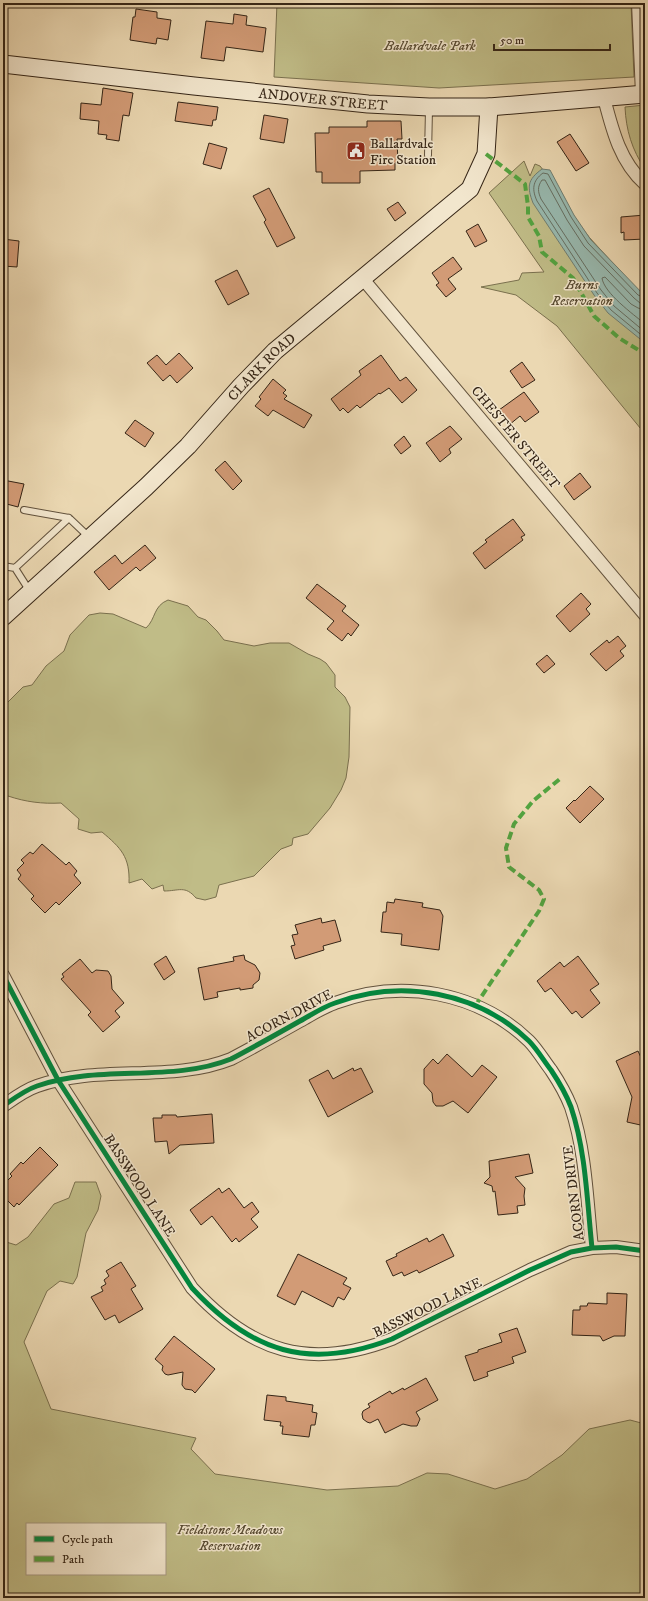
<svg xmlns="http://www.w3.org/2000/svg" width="648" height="1601" viewBox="0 0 648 1601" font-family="'IM FELL DW Pica',serif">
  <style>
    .green { fill: #c0bc87; stroke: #7a704e; fill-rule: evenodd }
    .water { fill: #98b9af; stroke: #707e72 }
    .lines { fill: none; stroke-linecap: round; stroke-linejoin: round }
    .shore { stroke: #666f62; stroke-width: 1 }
    .building { fill: #d29b76; stroke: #352516 }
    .service-casing { stroke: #62523d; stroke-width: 8 }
    .minor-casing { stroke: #62523d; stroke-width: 14 }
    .secondary-casing { stroke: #352516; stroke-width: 19 }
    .service { stroke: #f2e6cd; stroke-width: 6 }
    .minor { stroke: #f2e6cd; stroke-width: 12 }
    .secondary { stroke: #f2e6cd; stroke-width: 17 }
    .quiet { stroke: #53a340; stroke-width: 4; stroke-dasharray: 8 4; stroke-linecap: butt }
    .cycleway-casing { stroke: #f2e6cd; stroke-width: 8 }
    .cycleway { stroke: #00873e; stroke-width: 5 }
    .labels { text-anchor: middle; stroke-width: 3; stroke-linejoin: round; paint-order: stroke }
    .park-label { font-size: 14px; font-style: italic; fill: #584b32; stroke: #f2e6cd }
    .street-label { font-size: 14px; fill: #352516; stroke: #f2e6cd }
    .poi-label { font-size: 14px; fill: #352516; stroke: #f2e6cd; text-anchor: start }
  </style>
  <rect width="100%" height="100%" fill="#ebd8b2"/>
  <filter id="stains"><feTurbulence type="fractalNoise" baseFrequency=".005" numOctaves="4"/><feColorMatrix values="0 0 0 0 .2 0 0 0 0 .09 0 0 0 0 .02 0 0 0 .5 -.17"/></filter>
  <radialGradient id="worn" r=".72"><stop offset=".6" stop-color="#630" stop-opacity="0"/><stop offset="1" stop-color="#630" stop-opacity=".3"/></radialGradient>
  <path class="green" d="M277 3H631L634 77 439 88 274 77Z
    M645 105V169C632 150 626 130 625 107Z
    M524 161 530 176 535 164 540 166 554 184 564 204 589 237 620 271 645 302V434L557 326 516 295 481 287 519 280 522 273 544 272 489 193Z
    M168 600 188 606 198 617 206 620 217 631 224 640 254 646 270 643H289L308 654 320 659 326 663 335 675V687L345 697 350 707 349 757 346 778 341 790 330 808 308 834 293 838 292 845 281 849 254 876 219 885 216 897 205 900 196 898C185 885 179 891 164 891L163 885 152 889 142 879 129 883C130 857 121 848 102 832L91 833 78 829 79 819 61 803C42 804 26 802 8 796L3 799V707L23 687 32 685 46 666 64 651 70 635 89 615 100 613 113 614 146 628C156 619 153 606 168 600Z
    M75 1182H96L101 1196 98 1210 86 1233 77 1277 73 1284 60 1281 47 1291 24 1342 51 1409 196 1438 191 1449 215 1474 327 1490 398 1486 427 1473 448 1474 495 1489 527 1479 562 1455 589 1429 630 1420 645 1424V1598H3V1241L16 1245 28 1237 54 1204 69 1198ZM27 1524H165V1574H27Z"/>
  <path class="water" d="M542 169 550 170 574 215 591 240 645 296V343L608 313 594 295 533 203C527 187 527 180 542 169Z"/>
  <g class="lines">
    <path class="shore" d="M645 298 638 295 588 243 571 217 548 174 543 173C532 181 532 190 537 201L597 293 611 310 645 338
      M645 304 640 303 634 298 584 246 567 220 545 180H542C537 187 538 192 541 199L601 290 614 306 645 332
      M645 310 638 308 631 304 605 277 602 278C604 293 633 314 645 324"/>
  </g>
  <path class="building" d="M136 9 157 12V18L171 20 168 40 157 38 156 44 130 40 133 17H135Z
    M234 14 247 16 246 25 266 28 263 52 226 47 224 61 201 58 206 21 233 24Z
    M103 88 133 93 129 116 123 115 119 141 106 139 107 135 98 134 99 121 80 119 81 103 101 105Z
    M178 102 218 107 216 120H213L212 126 175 121Z
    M264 115 288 119 284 143 260 139Z
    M367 121H401L402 139H397L398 163H395V170L360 171V183H322V172H316L315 133H329V127H367Z
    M570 134 589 163 576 171 557 142Z
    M209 143 227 148 221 169 203 164Z
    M269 188 295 238 277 247 264 222 266 220 253 196Z
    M398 202 406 213 395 221 387 209Z
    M645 215V239L624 240V232L621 233V217Z
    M478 224 487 241 475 247 466 231Z
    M3 239 19 241 17 267 3 266Z
    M453 257 462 269 448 279 456 289 446 297 436 285 439 283 432 273Z
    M237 270 249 294 228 305 215 281Z
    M179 353 193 368 177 383 170 375 163 381 147 363 157 355 166 365Z
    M381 355 400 381 406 377 417 390 402 403 389 388 380 394 379 393 360 408 357 405 348 413 343 408 340 411 331 399 361 375 359 371Z
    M522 362 535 380 522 388 510 371Z
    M273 379 286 390 283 393 287 396 284 399 312 415 304 428 273 410 268 416 255 406 261 399 259 397Z
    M524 392 539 412 525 422 520 416 509 425 499 410Z
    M135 420 154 433 145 447 125 433Z
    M450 426 462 439 449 449 451 453 440 462 426 443Z
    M404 436 411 446 401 454 394 445Z
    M225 461 242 481 233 490 215 470Z
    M580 473 591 487 574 500 564 486Z
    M3 480 24 484 18 507 3 503Z
    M513 519 525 535 521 537 523 540 485 569 473 553 487 542 485 540Z
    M145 545 156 558 140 571 136 567 109 590 94 572 115 555 122 564Z
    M317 584 346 606 342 611 359 625 351 636 348 633 342 641 327 629 334 621 306 598Z
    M581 593 591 604 586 609 590 614 570 632 556 616Z
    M618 636 626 646 620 651 624 656 606 671 590 654 607 640 609 643Z
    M547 655 555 664 544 673 536 664Z
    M590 786 604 799 580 823 566 808 574 800 575 801Z
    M42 844 66 865 69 862 77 871 74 875 81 883 59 905 56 902 45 913 31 899 34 896 18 879 21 875 17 870 24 863 21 860 30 852 33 854Z
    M395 899 423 903 422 907 440 910 443 916 439 950 401 945 402 934 381 932 383 912H386L387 902 394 903Z
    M321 918 322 923 335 920 341 941 323 946 324 950 295 959 291 946 295 945 292 935 298 934 295 925Z
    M244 955 245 960 255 965 260 973 259 980 253 985V988L240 990V988L217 992 218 997 204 1000 198 968 234 961 233 957Z
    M166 956 175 972 164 980 154 964Z
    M578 956 599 984 590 990 600 1003 582 1018 576 1011 572 1014 551 988 545 992 537 981 560 962 564 967Z
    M80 959 92 973 96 970 108 971 111 976 112 989 124 1003 115 1011 120 1017 103 1032 88 1015 91 1012 61 979 64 977 62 974Z
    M638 1051 645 1066V1126L627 1122 632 1097 616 1061Z
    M447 1054 472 1077 482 1065 497 1077 468 1113 453 1101 443 1106H436L433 1102 432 1093 424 1084V1069L433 1059 438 1064Z
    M353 1068 354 1071 361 1068 373 1092 328 1117 309 1080 328 1070 333 1079Z
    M212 1114 214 1143 180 1145 169 1154 167 1141 155 1142 153 1118H162V1115H176L177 1117Z
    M40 1147 58 1165 19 1205 17 1203 14 1207 3 1196V1185L12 1176 10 1174 21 1162 23 1164Z
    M529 1154 533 1173 515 1177 525 1188 524 1196 525 1205 517 1206 518 1213 498 1215 495 1191 493 1192 492 1186 484 1183 490 1177 489 1161Z
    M219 1188 222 1193 229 1188 244 1208 252 1202 259 1212 251 1219 258 1227 239 1242 236 1238 232 1242 212 1216 201 1225 190 1210Z
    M443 1234 454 1256 419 1273 417 1270 404 1276 402 1272 393 1276 386 1261 397 1256 396 1254 427 1238 429 1242Z
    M298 1254 347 1278 343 1284 351 1288 344 1300 338 1297 333 1307 302 1291 295 1305 277 1296Z
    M121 1262 136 1286 131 1289 143 1309 119 1323 115 1315 105 1320 91 1297 103 1291 101 1287 106 1284 104 1280 109 1276 106 1271Z
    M607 1293 627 1294 625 1336H614L603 1341 600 1336 572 1335 573 1310H580V1306H587L588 1303 607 1304Z
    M517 1328 526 1352 512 1357 514 1363 487 1372 488 1376 474 1381 465 1356 478 1352V1350L502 1342 499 1334Z
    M174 1336 215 1369 195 1393 192 1390 185 1389 182 1385 183 1372 168 1375 165 1374 162 1370 163 1366 155 1359Z
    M426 1378 438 1400 416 1412 420 1419 417 1426H411L403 1424 385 1433 378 1419 370 1423 367 1422 363 1419 362 1414 363 1411 370 1407 368 1404 390 1391 392 1394 403 1388 404 1390Z
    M267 1395 286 1397V1401L313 1405 312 1412 317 1413 315 1425H311L309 1437 282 1434 283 1426H280L281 1422 264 1420Z"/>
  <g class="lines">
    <g class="service-casing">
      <path id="service" d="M428 155 429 109
        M24 510 69 518
        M3 566 15 568 29 590
        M15 568 69 518 89 537"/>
    </g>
    <g class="minor-casing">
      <path id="minor" d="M638 3 642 94
        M604 98C612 129 620 162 645 184
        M363 279 645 615
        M3 975 58 1080 192 1288C251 1352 309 1371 392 1339L530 1270 571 1252 592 1248 616 1247 645 1251
        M3 1106C13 1099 25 1090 37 1086 99 1064 171 1083 231 1059 254 1047 277 1034 300 1021 311 1015 323 1007 335 1003 401 978 478 992 529 1041 537 1049 544 1061 551 1070 559 1082 566 1094 571 1107 586 1152 587 1201 592 1248"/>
    </g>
    <g class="secondary-casing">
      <g id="secondary">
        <path id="s1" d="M3 64 194 86 368 104 429 107H489L645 94"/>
        <path id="s2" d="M3 617 146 487 188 446 241 386 275 351 470 189 486 154 489 107"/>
      </g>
    </g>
    <use href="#service" class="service"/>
    <use href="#minor" class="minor"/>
    <use href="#secondary" class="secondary"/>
    <path class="quiet" d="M486 154 525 184 528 206V217L539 236 542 252 573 278 594 316 619 338 645 354
      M475 1006 539 911 544 899 539 890 509 867 506 848 514 824 533 801 561 778"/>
    <g class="cycleway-casing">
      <path id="cycleway" d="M3 975 58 1080 192 1288C251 1352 309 1371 392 1339L530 1270 571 1252 592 1248 616 1247 645 1251
        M3 1106C13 1099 25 1090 37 1086 99 1064 171 1083 231 1059 254 1047 277 1034 300 1021 311 1015 323 1007 335 1003 401 978 478 992 529 1041 537 1049 544 1061 551 1070 559 1082 566 1094 571 1107 586 1152 587 1201 592 1248"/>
    </g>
    <use href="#cycleway" class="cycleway"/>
  </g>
  <defs>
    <g id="civic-square" transform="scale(1)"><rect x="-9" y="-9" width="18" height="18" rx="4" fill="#8f2418" stroke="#f2e6cd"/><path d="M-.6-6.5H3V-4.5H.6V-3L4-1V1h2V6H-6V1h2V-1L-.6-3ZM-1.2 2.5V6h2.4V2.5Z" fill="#fff"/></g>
  </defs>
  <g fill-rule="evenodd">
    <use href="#civic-square" x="356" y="151"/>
  </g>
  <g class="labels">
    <g class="park-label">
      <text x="430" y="50">Ballardvale Park</text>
      <text x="582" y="289">Burns<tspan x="582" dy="16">Reservation</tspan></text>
      <text x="230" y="1534">Fieldstone Meadows<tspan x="230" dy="16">Reservation</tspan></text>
    </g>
    <g class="street-label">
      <text dy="5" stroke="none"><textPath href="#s1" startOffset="322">ANDOVER STREET</textPath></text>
      <text dy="5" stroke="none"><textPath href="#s2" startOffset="360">CLARK ROAD</textPath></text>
      <text transform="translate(516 437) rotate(50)" y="5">CHESTER STREET</text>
      <text transform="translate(289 1015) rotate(-28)" y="5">ACORN DRIVE</text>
      <text transform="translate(140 1185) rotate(57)" y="5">BASSWOOD LANE</text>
      <text transform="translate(573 1193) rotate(-97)" y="5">ACORN DRIVE</text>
      <text transform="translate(427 1307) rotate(-26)" y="5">BASSWOOD LANE</text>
    </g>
    <g class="poi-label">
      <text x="370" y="148">Ballardvale<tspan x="370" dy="16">Fire Station</tspan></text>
    </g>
  </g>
  <rect width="648" height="1601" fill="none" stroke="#ebd8b2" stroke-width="16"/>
  <rect x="4" y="4" width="640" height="1593" fill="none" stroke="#352516" stroke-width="2"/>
  <rect x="8" y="8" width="632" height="1585" fill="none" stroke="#352516"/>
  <rect x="26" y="1523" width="140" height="52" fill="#f2e6cd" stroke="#a69984"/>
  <rect x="34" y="1536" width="20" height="6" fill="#00873e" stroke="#a69984"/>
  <text x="62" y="1543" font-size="12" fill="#352516">Cycle path</text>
  <rect x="34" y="1556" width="20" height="6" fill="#53a340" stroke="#a69984"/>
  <text x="62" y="1563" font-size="12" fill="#352516">Path</text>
  <path d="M494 44v6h116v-6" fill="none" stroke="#352516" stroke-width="2"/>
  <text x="500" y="44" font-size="12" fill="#352516" stroke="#f2e6cd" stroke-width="3" paint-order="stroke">50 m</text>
  <rect width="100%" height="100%" filter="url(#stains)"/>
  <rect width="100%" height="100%" fill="url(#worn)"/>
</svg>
